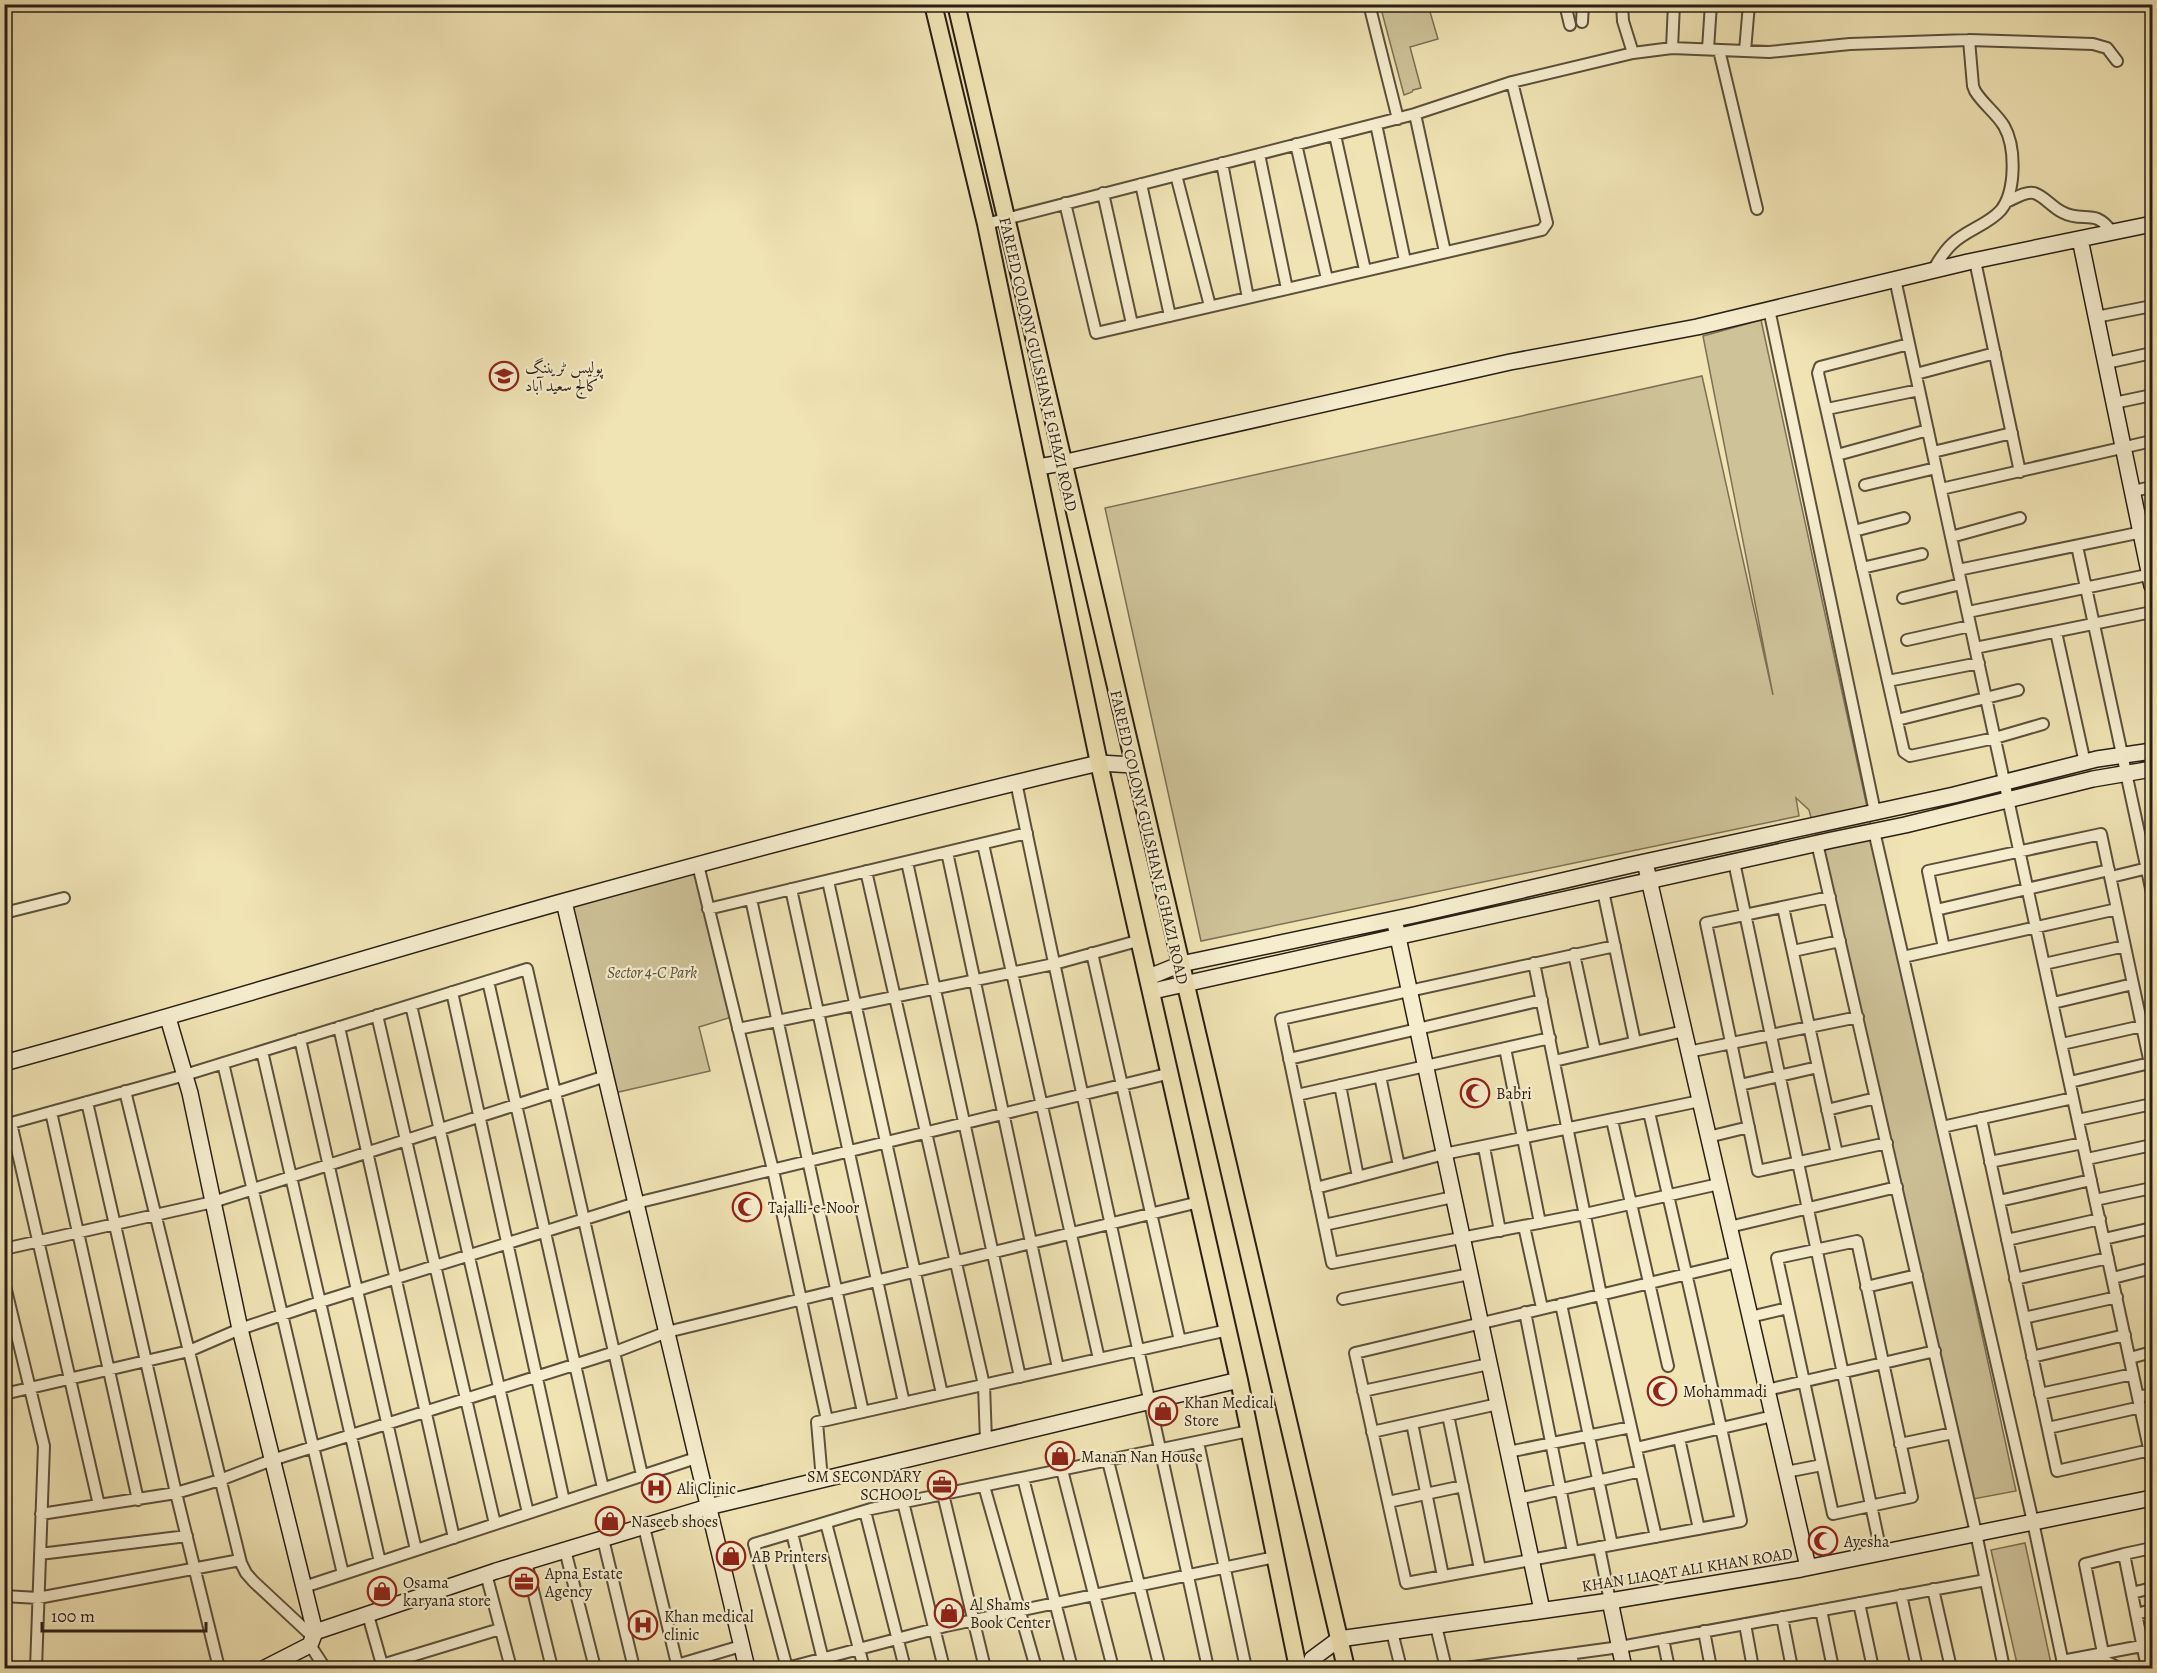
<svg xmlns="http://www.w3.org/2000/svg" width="2157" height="1673" viewBox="0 0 2157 1673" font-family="Alegreya,Amiri,serif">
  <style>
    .green { fill: #cec299; stroke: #7c7056; stroke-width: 1.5 }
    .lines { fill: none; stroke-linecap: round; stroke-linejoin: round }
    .street-casing { stroke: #5c503c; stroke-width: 14 }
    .secondary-casing { stroke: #2a1f14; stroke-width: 18 }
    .primary-casing { stroke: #2a1f14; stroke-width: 20 }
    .street { stroke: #f5edce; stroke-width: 10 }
    .secondary { stroke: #f5edce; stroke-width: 15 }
    .primary { stroke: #f0e3b4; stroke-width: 16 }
    .labels { text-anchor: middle; stroke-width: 4.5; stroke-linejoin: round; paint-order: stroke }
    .street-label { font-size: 16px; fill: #2a1f14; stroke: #f5edce }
    .poi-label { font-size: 16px; fill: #2a1f14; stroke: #f5edce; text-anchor: start }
    .park-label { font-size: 16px; font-style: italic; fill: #5b503c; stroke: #f5edce }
  </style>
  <rect width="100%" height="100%" fill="#f0e3b4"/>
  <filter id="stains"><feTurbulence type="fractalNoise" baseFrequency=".00333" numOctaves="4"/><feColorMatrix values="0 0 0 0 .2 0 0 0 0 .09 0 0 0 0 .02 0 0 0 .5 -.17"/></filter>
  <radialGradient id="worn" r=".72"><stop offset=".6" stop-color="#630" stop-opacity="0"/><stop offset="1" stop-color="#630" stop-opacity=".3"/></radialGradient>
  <path class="green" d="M1380 5H1428L1438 39 1410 47 1421 88 1413 90 1412 92 1404 95Z
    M1761 320 2016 1491 1968 1500 1832 896 1809 810 1796 798 1799 816 1201 941 1105 508 1702 376 1773 695 1703 336Z
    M698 865 735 1016 699 1027 710 1071 610 1094 564 902Z
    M2025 1543 2052 1668H2018L1991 1550Z"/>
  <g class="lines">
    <g class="street-casing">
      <path id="street" d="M1369 4 1398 119
        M1565 4 1570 25
        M1622 4 1623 21 1633 53
        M1582 22 1583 4
        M1672 48 1674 4
        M1708 49 1711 4
        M1719 50 1757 209
        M1745 51 1749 4
        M1415 114 1445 252
        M1376 124 1405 261
        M1335 135 1365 270
        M1296 144 1327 279
        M1259 154 1287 289
        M1222 163 1248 298
        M1176 175 1210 306
        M1141 184 1170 316
        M1103 193 1132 324
        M2006 202C2014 199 2025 191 2034 193 2044 196 2052 207 2062 212 2084 224 2094 207 2112 232
        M1065 203 1096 333 1542 230 1547 223 1512 82
        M986 224 1415 114 1512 82 1633 53 1672 48 1769 52 1850 44 1969 40 2093 44 2107 48 2117 61
        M1975 261 2020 472
        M1933 270C1938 262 1944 251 1952 244 1966 230 1988 225 2001 210 2016 191 2016 147 2004 126 1996 113 1983 104 1975 91L1973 86 1969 40
        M1895 279 2152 1462
        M1769 309 1875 812
        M2096 317 2152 306
        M1909 344 1820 367 1818 373 1904 752 1910 756 1995 738 2043 724
        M2106 363 2152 353
        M1916 374 1995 353
        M2114 403 2152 395
        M1827 409 1919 390
        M1933 452 2012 433
        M1837 455 1928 430
        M1865 485 1936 468
        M1941 489 2152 441
        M2133 491 2152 487
        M1854 531 1904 518
        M1951 537 2020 518
        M2077 546 2152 893
        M1862 568 1922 554
        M1958 570 2152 530
        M1903 598 1961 584
        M1968 612 2152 574
        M2056 632 2085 763
        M1907 640 1970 626
        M1975 648 2152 612
        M1888 681 1979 663
        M1897 720 2018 690
        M1016 782C1077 1078 1144 1373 1208 1668
        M1874 831 2033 1522 2064 1668
        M1817 843 1976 1533 2004 1668
        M983 844 1099 1359
        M947 852 1058 1368
        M907 862 1020 1377
        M1734 862 1881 1552
        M698 865 773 1170 827 1420 817 1422 822 1480
        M866 871 984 1385 986 1441
        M2111 877 2152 867
        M828 881 942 1394
        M791 889 904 1403
        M1603 891 1635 1042
        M1830 897 1706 923 1758 1171 1887 1143
        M751 899 863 1412
        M1783 907 1837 1154
        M708 909 1027 833
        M1936 910 2109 870
        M4 913 64 898
        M1615 946 1281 1019 1332 1263 1585 1214 1719 1184
        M1944 948 1928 871 2101 834 2152 1073
        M1793 951 1840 941
        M1092 953 1180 1341
        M1574 954 1595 1051
        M1903 957 2117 909
        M1534 963 1601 1295 1656 1537
        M2044 964 2125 946
        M488 981 603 1488
        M452 992 564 1501
        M2053 1003 2133 984
        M411 1005 528 1513
        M377 1015 495 1524
        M339 1027 454 1538
        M738 1029 1054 964 1141 940
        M300 1039 416 1550
        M2062 1044 2142 1026
        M1505 1048 1540 1223
        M262 1051 380 1562
        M1688 1052 1858 1017
        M1289 1059 1542 1000
        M1554 1061 1684 1031
        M223 1063 343 1574
        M1380 1076 1399 1166
        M2070 1082 2150 1063
        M1340 1085 1358 1177
        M1740 1085 1818 1067
        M125 1091 241 1563 246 1573 253 1581 313 1637
        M1297 1095 1550 1038
        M87 1102 176 1493 219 1668
        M1827 1110 1876 1098
        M51 1112 138 1500
        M1649 1112C1680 1249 1713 1385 1741 1521L1406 1583 1355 1353C1482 1323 1610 1293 1737 1262
        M1981 1118 2057 1471 2150 1450
        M1612 1120 1668 1366
        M2078 1120 2152 1104
        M11 1123 99 1505
        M4 1125 185 1075 527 969 642 1475
        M1942 1127 2073 1098
        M1708 1137 1749 1127
        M1484 1147 1500 1231
        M2087 1159 2152 1145
        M1990 1162 2083 1143
        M1316 1188 1444 1154 1700 1101
        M2095 1200 2152 1188
        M1999 1201 2091 1180
        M1324 1225 1453 1197
        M1524 1226 1542 1308
        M1729 1227 1897 1187
        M2104 1239 2152 1228
        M2007 1240 2100 1219
        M1857 1241 1912 1497 1833 1514 1777 1258Z
        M4 1249 213 1202 606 1076
        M2113 1278 2152 1268
        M2015 1279 2108 1258
        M4 1282 44 1446 36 1668
        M1866 1287 1917 1275
        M1343 1299 1470 1274
        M1561 1304 1612 1545
        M1525 1312 1573 1552
        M1750 1317 1788 1308
        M2024 1318 2117 1297
        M2032 1357 2125 1335
        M2130 1358 2152 1352
        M1767 1390 1935 1351
        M1363 1391 1489 1364
        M4 1394 189 1351 240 1329 320 1302 636 1203 1171 1073
        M2040 1394 2133 1374
        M2138 1397 2152 1394
        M1448 1415 1480 1569
        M827 1420 1228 1330
        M1412 1423 1443 1576
        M2048 1428 2141 1407
        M1372 1432 1498 1404
        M1679 1438 1699 1529
        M1198 1442 1246 1668
        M1900 1444 1953 1433
        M1636 1448 1773 1416
        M1508 1452 1631 1427
        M1108 1461 1160 1668
        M1062 1470 1113 1668
        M1786 1472 1822 1465
        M1023 1478 1072 1668
        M984 1486 1036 1668
        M943 1494 985 1668
        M1518 1499 1641 1471
        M903 1502 944 1668
        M1388 1502 1463 1486
        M865 1511 905 1668
        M41 1514 176 1493 220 1480 272 1460 615 1352 667 1332 1199 1202
        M826 1523 864 1668
        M644 1527 678 1668
        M792 1533 825 1668
        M603 1539 634 1668
        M1599 1547 1610 1601
        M565 1550 595 1668
        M40 1554 187 1536
        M526 1562 552 1668
        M486 1574 511 1668
        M304 1587 696 1458
        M1933 1589 1951 1668
        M2132 1593 2152 1588
        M1901 1595 1917 1668
        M4 1596 38 1598 240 1560
        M1859 1603 1873 1668
        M1821 1610 1833 1668
        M2136 1614 2152 1610
        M368 1615 383 1668
        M1782 1617 1792 1668
        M1745 1624 1753 1668
        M1436 1626 1446 1668
        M1704 1631 1711 1668
        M1392 1632 1401 1668
        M1663 1639 1669 1668
        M310 1645 325 1668
        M2103 1653 2085 1564 2124 1554
        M1571 1654 1574 1668
        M2093 1655 2119 1668
        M2062 1661 2152 1644
        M372 1668 500 1629
        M667 1668 741 1646
        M787 1668 754 1544 871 1509 1249 1431
        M787 1668 946 1626 1275 1557
        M1465 1668 1620 1647 1986 1580
        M2147 1668 2124 1554 2152 1548"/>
    </g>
    <g class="secondary-casing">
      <path id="secondary" d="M2080 239 2152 586
        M1038 467 1062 463 1510 362 1697 327 1968 262 2152 224
        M1647 871 1808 1567
        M564 902 747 1668
        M1396 928 1542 1610
        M1149 977 1181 964 1414 915 1631 865 1954 795 2097 759 2152 751
        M1153 991 1832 840 1905 825 2093 779 2152 769
        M168 1018 190 1093 240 1329 315 1632
        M4 1063C190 1012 373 955 558 903 738 853 918 805 1099 763L1133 765
        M1610 1601 1624 1668
        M265 1668 310 1645 315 1632 496 1571 708 1507 1239 1380
        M1309 1668 1312 1659 1339 1639 1610 1601 1801 1569 2152 1498"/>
    </g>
    <g class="primary-casing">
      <path id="primary" d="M933 4 986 224 1099 763 1239 1380 1298 1668
        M956 4 1346 1668"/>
    </g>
    <use href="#street" class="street"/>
    <use href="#secondary" class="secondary"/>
    <use href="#primary" class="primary"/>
  </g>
  <defs>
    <g id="university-ring" transform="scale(1.5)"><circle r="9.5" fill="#f5edce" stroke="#8f2418" stroke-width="1.5"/><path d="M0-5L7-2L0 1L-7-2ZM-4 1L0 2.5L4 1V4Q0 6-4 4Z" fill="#8f2418"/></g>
    <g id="mosque-ring" transform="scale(1.5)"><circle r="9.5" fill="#f5edce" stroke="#8f2418" stroke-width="1.5"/><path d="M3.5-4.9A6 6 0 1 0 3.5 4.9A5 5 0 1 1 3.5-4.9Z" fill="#8f2418"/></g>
    <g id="shop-ring" transform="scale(1.5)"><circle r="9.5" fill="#f5edce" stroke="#8f2418" stroke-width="1.5"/><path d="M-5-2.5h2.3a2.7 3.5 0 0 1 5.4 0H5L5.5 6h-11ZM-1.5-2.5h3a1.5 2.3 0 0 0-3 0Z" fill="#8f2418"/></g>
    <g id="office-ring" transform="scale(1.5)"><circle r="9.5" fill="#f5edce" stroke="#8f2418" stroke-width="1.5"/><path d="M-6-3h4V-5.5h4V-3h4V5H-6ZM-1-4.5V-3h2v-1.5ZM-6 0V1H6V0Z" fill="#8f2418"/></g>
    <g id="hospital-ring" transform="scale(1.5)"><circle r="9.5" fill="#f5edce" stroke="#8f2418" stroke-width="1.5"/><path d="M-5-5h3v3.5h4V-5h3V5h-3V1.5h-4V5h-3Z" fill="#8f2418"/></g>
  </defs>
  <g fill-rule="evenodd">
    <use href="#university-ring" x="504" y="376"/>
    <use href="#mosque-ring" x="1475" y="1093"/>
    <use href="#mosque-ring" x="747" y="1207"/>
    <use href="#mosque-ring" x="1662" y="1391"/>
    <use href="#shop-ring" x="1163" y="1411"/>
    <use href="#shop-ring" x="1060" y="1456"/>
    <use href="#office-ring" x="942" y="1485"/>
    <use href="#hospital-ring" x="656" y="1488"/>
    <use href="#shop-ring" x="610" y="1521"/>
    <use href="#mosque-ring" x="1823" y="1541"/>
    <use href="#shop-ring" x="731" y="1556"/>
    <use href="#office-ring" x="524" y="1582"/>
    <use href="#shop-ring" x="382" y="1591"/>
    <use href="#shop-ring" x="949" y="1613"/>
    <use href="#hospital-ring" x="643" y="1625"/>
  </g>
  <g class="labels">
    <g class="street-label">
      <text transform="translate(1039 364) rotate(77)" y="6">FAREED COLONY GULSHAN E GHAZI ROAD</text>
      <text transform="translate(1150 837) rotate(77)" y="6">FAREED COLONY GULSHAN E GHAZI ROAD</text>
      <text transform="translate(1687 1569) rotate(-9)" y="6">KHAN LIAQAT ALI KHAN ROAD</text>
    </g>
    <g class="poi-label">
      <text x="525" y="373">پولیس ٹریننگ<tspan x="525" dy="18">کالج سعید آباد</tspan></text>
      <text x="1496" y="1099">Babri</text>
      <text x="768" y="1213">Tajalli-e-Noor</text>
      <text x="1683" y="1397">Mohammadi</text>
      <text x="1184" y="1408">Khan Medical<tspan x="1184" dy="18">Store</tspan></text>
      <text x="1081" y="1462">Manan Nan House</text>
      <text x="921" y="1482" text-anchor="end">SM SECONDARY<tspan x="921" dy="18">SCHOOL</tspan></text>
      <text x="677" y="1494">Ali Clinic</text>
      <text x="631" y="1527">Naseeb shoes</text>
      <text x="1844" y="1547">Ayesha</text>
      <text x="752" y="1562">AB Printers</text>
      <text x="545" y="1579">Apna Estate<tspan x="545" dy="18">Agency</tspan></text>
      <text x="403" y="1588">Osama<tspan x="403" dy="18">karyana store</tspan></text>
      <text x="970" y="1610">Al Shams<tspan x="970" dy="18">Book Center</tspan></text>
      <text x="664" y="1622">Khan medical<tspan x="664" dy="18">clinic</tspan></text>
    </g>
    <g class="park-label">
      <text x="652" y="978">Sector 4-C Park</text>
    </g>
  </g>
  <rect width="2157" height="1673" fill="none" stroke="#f0e3b4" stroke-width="24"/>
  <rect x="6" y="6" width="2145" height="1661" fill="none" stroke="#2a1f14" stroke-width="3"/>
  <rect x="12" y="12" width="2133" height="1649" fill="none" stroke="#2a1f14" stroke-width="1.5"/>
  <path d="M42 1622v9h164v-9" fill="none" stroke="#2a1f14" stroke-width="3"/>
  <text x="51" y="1622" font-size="18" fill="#2a1f14" stroke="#f5edce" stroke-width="4.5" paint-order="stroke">100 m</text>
  <rect width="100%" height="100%" filter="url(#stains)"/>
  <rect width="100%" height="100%" fill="url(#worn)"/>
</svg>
